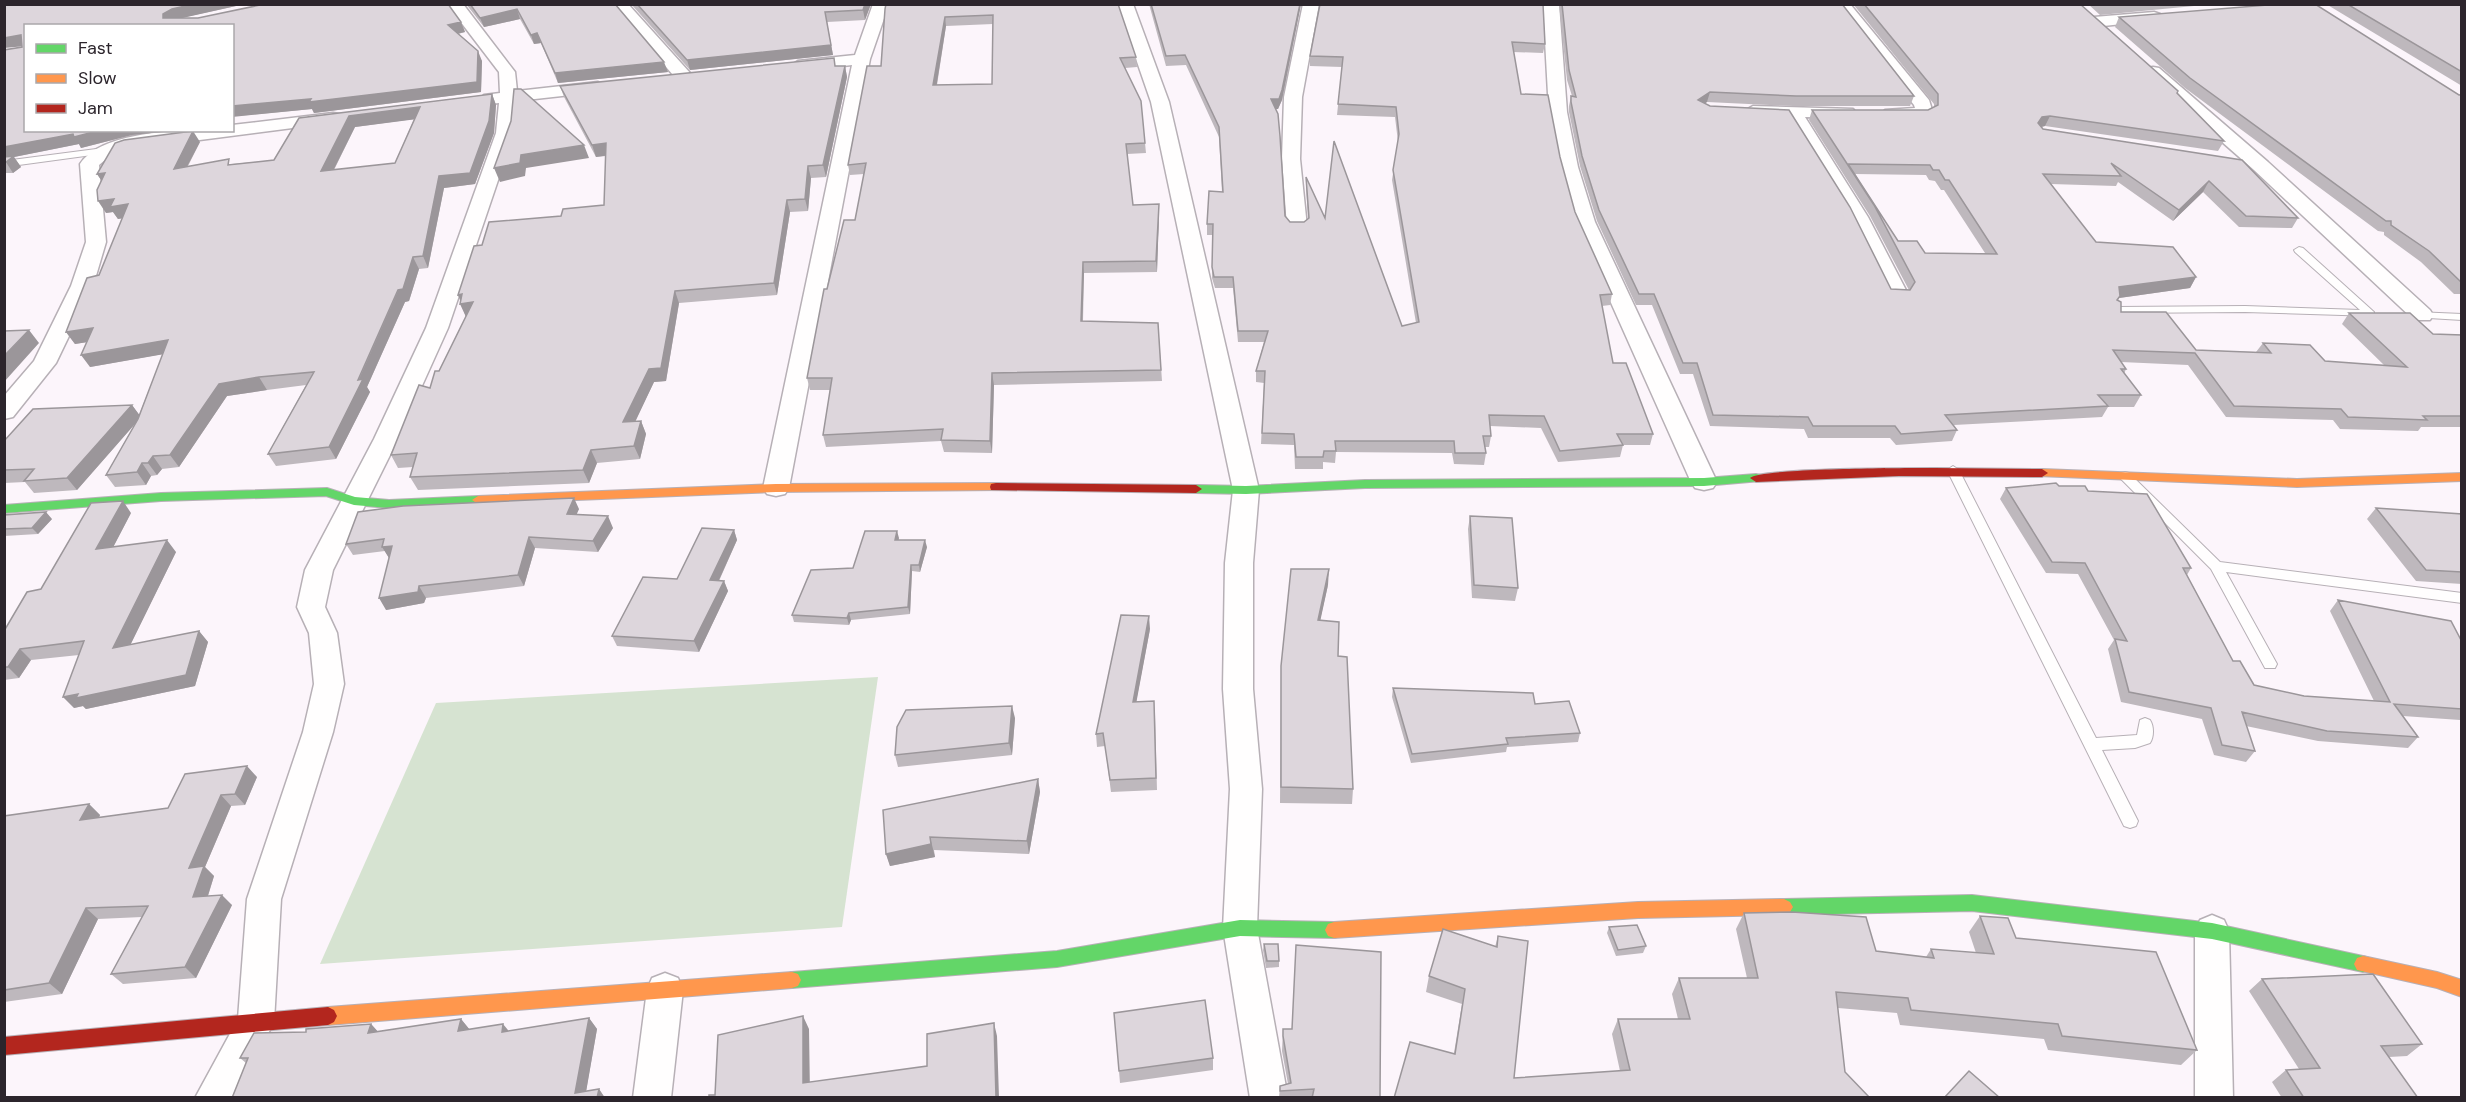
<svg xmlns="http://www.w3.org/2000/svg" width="2466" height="1102" viewBox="0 0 2466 1102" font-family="'DM Sans',sans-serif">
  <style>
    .green { fill: #d6e3d1 }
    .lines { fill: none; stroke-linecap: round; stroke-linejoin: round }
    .lane-casing { stroke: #b7b0b6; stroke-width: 2 }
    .street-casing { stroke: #b7b0b6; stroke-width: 3 }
    .fast-casing { stroke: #b7b0b6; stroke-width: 2 }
    .slow-casing { stroke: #b7b0b6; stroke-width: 2 }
    .jam-casing { stroke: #b7b0b6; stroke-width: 2 }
    .lane { fill: #fffefe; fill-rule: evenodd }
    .street { fill: #fffefe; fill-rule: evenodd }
    .fast { fill: #63d668; fill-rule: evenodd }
    .slow { fill: #ff974d; fill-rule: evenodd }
    .jam { fill: #b3261e; fill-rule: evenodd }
    .wall { fill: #beb8bd; fill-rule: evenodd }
    .shaded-wall { fill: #9b969a }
    .building { fill: #ddd6dc; stroke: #9b969a; stroke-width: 1.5; fill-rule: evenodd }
  </style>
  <rect width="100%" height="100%" fill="#fcf5fb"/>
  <path class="green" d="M878 677 842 927 320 964 436 703Z"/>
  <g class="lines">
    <g class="lane-casing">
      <path id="lane" d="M104 148 109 151 107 153 4 167V161Z
        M2299 247 2303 248 2374 312V316L2245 312 2118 313 2113 310 2118 307 2245 306 2360 310 2295 252 2294 250Z
        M2416 312 2462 314V320L2412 317 2410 315Z
        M1953 466 1959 470 2096 738 2137 735 2140 720 2145 718 2150 720C2154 726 2154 737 2150 743L2135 748 2102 750 2138 821 2136 826 2130 828 2124 826 1947 470Z
        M2125 472 2129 473 2220 562 2462 593V603L2226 572 2277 664 2275 668H2265L2211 569 2121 479 2119 476 2121 473Z"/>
    </g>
    <g class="street-casing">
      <path id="street" d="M447 4H463L515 72 517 91 598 82 607 87 598 92 517 101 514 133 448 328 398 439 333 570 325 607 337 633 344 684 333 732 281 899 274 1022 235 1098H195L238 1019 247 899 303 732 314 684 309 633 297 607 305 570 374 439 426 328 496 133 499 103 490 104 481 99 484 95 500 93 499 72Z
        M612 4H628L691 74 694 78 691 82H679Z
        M873 4H889L870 59 789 488 785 494 776 496 767 494 763 488 852 65 798 71 790 66 798 61 855 55Z
        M1117 4H1133L1169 102 1259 490 1253 563V689L1262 789 1257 928 1288 1098H1250L1223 928 1230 789 1223 689 1225 563 1233 490 1151 102Z
        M1303 4H1319L1302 97 1300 159 1307 227 1304 231H1290L1287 227 1282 159 1284 97Z
        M1543 4H1559L1567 112 1578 167 1595 222 1717 482 1713 488 1704 490 1695 488 1691 482 1575 222 1560 167 1549 112Z
        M1834 4H1850L1929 100 1933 113 1930 117 1885 118 1882 114 1885 110 1915 108 1914 105Z
        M2154 12 2160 14 2162 17 2160 20 2094 27 2086 22 2094 17Z
        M2153 67 2159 68 2268 162 2430 310 2433 315 2430 320H2414L2254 170 2147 76 2145 72 2147 68Z
        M1753 106 1853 109 1856 113 1853 117 1847 118 1805 117 1868 217 1908 294 1905 299H1889L1886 294 1848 217 1787 117 1747 115 1744 111Z
        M333 113 339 114 342 118 339 122 130 149 111 155 99 165 106 242 93 286 56 363 13 417 4 419V396L34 361 71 286 86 242 80 164C104 128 193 130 232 130V125Z
        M2212 915 2224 920 2229 931 2233 1098H2195V931L2200 920Z
        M665 973 678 978 683 990 671 1098H633L647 990 652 978Z"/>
    </g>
    <g class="fast-casing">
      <path id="fast" d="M1756 474 1761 475 1762 478 1761 481 1704 486 1365 488 1246 494 1196 493 1190 489 1196 485 1246 486 1365 480 1704 478Z
        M327 488 355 497 389 500 478 496 484 500 478 504 389 508 354 505 326 496 161 501 4 513V505L161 493Z
        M1972 895 2212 923 2363 956 2369 958 2372 964 2369 970 2363 972 2212 939 1972 911 1784 915 1778 912 1775 907 1778 902 1784 899Z
        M1240 920 1334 922 1340 924 1343 930 1340 936 1334 938 1240 936 1057 967 792 988 786 986 783 980 786 974 792 972 1057 951Z"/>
    </g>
    <g class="slow-casing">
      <path id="slow" d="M2042 469 2297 479 2462 473V481L2297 487 2038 476 2036 473 2038 470Z
        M996 483 1001 484 1002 487 1001 490 776 492 478 504 472 500 478 496 776 484Z
        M1784 899 1790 902 1793 907 1790 912 1784 915 1638 918 1334 938 1328 936 1325 930 1328 924 1334 922 1638 902Z
        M2363 956 2437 972 2462 980V997L2437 988 2357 970 2354 964 2357 958Z
        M792 972 798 974 801 980 798 986 792 988 328 1025 322 1022 319 1016 322 1010 328 1007Z"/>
    </g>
    <g class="jam-casing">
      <path id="jam" d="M1935 468 2042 469 2048 473 2042 477 1899 476 1756 482 1750 478C1759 468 1910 468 1935 468Z
        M996 483 1196 485 1202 489 1196 493 991 490 990 487 991 484Z
        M328 1007 334 1010 337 1016 334 1022 328 1025 4 1055V1037Z"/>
    </g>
    <use href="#lane" class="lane"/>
    <use href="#street" class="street"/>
    <use href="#fast" class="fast"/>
    <use href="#slow" class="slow"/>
    <use href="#jam" class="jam"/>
  </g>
  <path class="wall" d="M4 4H245L181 18 461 22 465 32 458 34 482 61 481 92 314 113 312 109 249 115 26 130H180L132 135 81 148 79 144 14 157 21 167 13 173H4V50L22 47Z
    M466 4H615L668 72 558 83 541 43 534 44 520 19 484 27Z
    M631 4H871L865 20 827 22 833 55 690 70Z
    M886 4H1118L1136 57 1137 67 1125 68 1145 143 1146 153 1127 154 1133 205 1159 215 1157 272 1084 273 1083 321 1158 323 1162 381 994 385 992 453 944 452 941 441 826 447 823 435 830 390H810L807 378 827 289 855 220 864 174 850 175 848 165 881 66ZM993 24 992 84 937 85 946 26Z
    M1149 4H1301L1282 100 1278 109H1275L1285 216 1290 222H1304L1308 219 1306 187V177L1325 218 1402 326 1416 323 1392 180 1398 142 1395 117 1337 115 1342 67 1310 66V56L1320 4 1545 44 1543 53 1513 52 1521 94 1560 157 1575 212 1612 294 1610 305 1602 306 1613 363 1653 434 1650 445H1623L1620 457 1558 462 1541 428 1490 426 1491 436 1489 447H1485L1486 453 1484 465 1454 464 1452 453 1336 452 1335 463 1323 462V469H1295L1294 445 1261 444 1264 383 1256 382V371L1264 342H1238L1233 288H1215L1212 278 1213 235H1207V224L1222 192 1219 137 1186 65 1166 66Z
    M1559 4H1842L1914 96 1910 106H1793L1707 102 1705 103 1891 289 1909 290 1870 216 1809 120 1812 110H1928L1934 107V104L1853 4H2080L2178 91 2177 93 2224 141 2218 151 2045 126 2041 127 2043 129 2242 160 2298 218 2292 228 2239 227 2203 192 2173 221 2118 182 2116 186 2051 184 2096 242 2196 277 2190 288 2119 298 2118 300 2121 312 2196 350 2256 352 2263 343 2325 361 2385 366 2342 324 2349 313 2433 334 2462 335V427H2421L2418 431 2340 429 2333 420 2226 417 2188 365 2121 362 2126 369 2124 374 2141 395 2134 407H2108L2102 417 1954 425 1957 430 1952 441 1896 445 1890 438H1808L1804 429 1710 426 1693 374H1680L1652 305H1636L1597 221 1580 166 1569 112V106L1571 96H1572L1567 80ZM1855 174 1926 175 1929 180 1935 181 1941 190H1944L1985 253H1925L1898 241Z
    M2088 4H2215L2100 15Z
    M2326 4H2462V86Z
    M2119 17 2462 95V294H2454L2421 262 2384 235V232L2378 231 2185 88 2115 27Z
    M845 66 847 77 826 177 811 178 808 211 790 212 777 295 679 303 666 381 654 382 635 421H641L646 434 640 459 597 463 589 483 418 490 410 477 413 467 398 468 391 455 430 388 466 317 458 295 482 245 561 216 604 205 606 156 596 157 564 97 560 86Z
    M492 94 496 105 494 133 475 184 444 188 428 268 419 269 409 301 405 302 367 387 370 392 336 459 276 466 268 454 306 385 267 390 227 396 179 467 162 469 157 475 151 476 146 485 115 487 106 475 135 424 77 490 34 493 25 482 4 483V441L132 405 139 415 163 354 90 367 87 342 75 344 66 332 99 275 123 218 118 219 113 212 106 213 102 181 97 174 200 142 188 166 232 164 274 160 299 118ZM414 119 395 163 334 170 355 127Z
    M2059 486 2088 491 2191 568 2187 575 2233 661 2254 685 2304 696 2374 701 2330 611 2338 600 2462 642V722L2460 720 2403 716 2418 737 2408 748 2318 741 2246 726 2255 751 2246 762 2214 755 2202 719 2121 702 2108 649 2114 640 2078 574 2046 573 2000 499 2006 488Z
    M2376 508 2462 514V584L2416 581 2367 519Z
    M579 509 576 514 613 528 598 552 535 548 524 586 426 598 424 603 386 610 389 558 385 551 353 555 346 544Z
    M131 513 113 547 176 552 130 645 199 631 208 642 195 686 86 709 83 706 74 708 79 655 31 660 19 678 4 680V631L41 589Z
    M4 515 52 519 38 534 4 536Z
    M1470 516 1518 588 1515 601 1472 598 1468 529Z
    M734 530 737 540 719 581H724L728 591 699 652 617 646 612 636Z
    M899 538 898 540 927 547 920 572 912 571 910 614 851 620 849 625 794 622 792 615 853 568Z
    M1328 585 1320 620 1338 656 1353 789 1352 804 1280 803 1281 666Z
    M1150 629 1136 702 1155 713 1157 790 1111 792 1105 746 1097 747 1096 734Z
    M1393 688 1535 704 1580 733 1578 742 1507 747 1506 752 1411 763 1392 697Z
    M1015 718 1012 755 898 767 895 755Z
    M257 777 245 805 231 806 205 867 214 876 208 896 232 905 196 978 123 984 111 974 142 917 98 919 62 994 4 1002V816L89 804 100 815 99 818 168 808Z
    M1038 779 1040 792 1029 854 934 850 935 857 890 866 886 854Z
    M1744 913 1876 951 1926 957 1931 949 1976 953 1969 932 1980 916 2197 1050 2181 1065 2048 1050 2044 1039 1900 1025 1897 1013 1838 1008 1845 1072 1394 1098 1454 1053 1462 1004 1426 992 1429 976 1495 947 1498 936 1514 1078 1620 1071 1612 1034 1618 1019H1678L1672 994 1679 978H1747L1736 929Z
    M1609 927 1646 946 1643 953 1616 956 1607 933Z
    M1264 944 1279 961V967L1266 968 1263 950Z
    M2262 979 2422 1044 2407 1056 2389 1057 2418 1098H2282L2272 1082 2286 1070 2299 1069 2249 991Z
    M589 1018 597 1029 586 1091 599 1089 605 1098H232L246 1063 240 1058 306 1032 371 1024 378 1032 461 1019 469 1029 508 1031Z
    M1283 1029 1380 1098H1279L1280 1086 1288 1084 1282 1051Z
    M1213 1058V1070L1120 1083 1119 1071Z"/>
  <path class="shaded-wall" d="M194 4H245L178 19 163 18V14L172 9Z
    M865 4H871L865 20 863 10Z
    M1300 4H1301L1282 100 1278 109H1271V99Z
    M517 9 520 19 484 27 480 18Z
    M825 12 833 55 690 70 687 60Z
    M945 17 946 26 935 95 933 85Z
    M461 22 465 32 452 35 448 25Z
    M537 33 541 43 534 44 531 35Z
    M21 35 26 46 4 48V38Z
    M478 51 482 61 481 92 314 113 312 109 232 117V106Z
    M664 62 668 72 558 83 555 73Z
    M845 66 847 77 826 177 823 165Z
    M1710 92 1707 102 1696 110 1698 100Z
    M492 94 496 105 494 133 475 184 444 188 428 268 423 256 439 176Z
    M420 107 425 118 355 127 327 183 321 171 349 116Z
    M2050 116 2045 126 2037 128 2038 123 2042 117Z
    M101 130H180L132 135 81 148 79 144 14 157 21 167 13 173 4 159V147L73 134Z
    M193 131 200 142 180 180 174 169Z
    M606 143 610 155 596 157 592 145Z
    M584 145 589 158 526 168 525 176 500 182 494 168 521 155Z
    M808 166 811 178 808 211 805 199Z
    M105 173V186L97 174Z
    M2209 181 2203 192 2173 221 2179 210Z
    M114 199 128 204 136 216 118 219 113 212 106 213 98 201Z
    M787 200 790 212 777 295 774 283Z
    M1159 204V215L1157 272 1156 261Z
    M413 257 419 269 409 301 405 302 367 387 370 392 336 459 329 447Z
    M1083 262 1084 273 1082 332 1081 321Z
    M2196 277 2190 288 2119 298 2114 307 2119 287Z
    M675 291 679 303 666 381 654 382 629 435 623 422Z
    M462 294 473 302 479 315 466 317 460 304H462L458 295Z
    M93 328 101 340 75 344 66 332Z
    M29 330 39 343 4 382V356Z
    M168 340 176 352 90 367 81 355Z
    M992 373 994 385 992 453 990 441Z
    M259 377 267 390 227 396 179 467 170 455 219 384Z
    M132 405 141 417 77 490 67 478Z
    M641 421 646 434 640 459 634 446Z
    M591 450 597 463 589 483 583 470Z
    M153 456 162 469 157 475 148 463Z
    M142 463 151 476 146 485 137 472Z
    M574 498 579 509 572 525 567 514Z
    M123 501 131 513 106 561 96 549Z
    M46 512 52 519 38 534 32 528Z
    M608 516 613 528 598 552 593 541Z
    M734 530 737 540 714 591 710 580Z
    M897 531 899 538 897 547 895 540Z
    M529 537 535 548 524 586 518 575Z
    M167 540 176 552 123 660 113 648Z
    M925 540 927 547 920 572 919 565Z
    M392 546 389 558 382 547Z
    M911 565 912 571 910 614 908 607Z
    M1329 569 1328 585 1317 636 1318 620Z
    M724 581 728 591 699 652 694 641Z
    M419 586 426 598 424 603 386 610 379 598Z
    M849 613 851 620 849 625 847 618Z
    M1149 616 1150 629 1134 715 1133 702Z
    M199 631 208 642 195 686 86 709 83 706 74 708 63 697Z
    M20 649 31 660 19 678 8 667Z
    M1012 706 1015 718 1012 755 1009 743Z
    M247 766 257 777 245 805 235 794Z
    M1038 779 1040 792 1029 854 1027 841Z
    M221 795 231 806 205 867 214 876 204 908 193 897 189 868Z
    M89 804 100 815 92 832 80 820Z
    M930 837 935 857 890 866 886 854Z
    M222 895 232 905 196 978 185 967Z
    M86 908 98 919 62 994 49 983Z
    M803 1016 809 1029 810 1095 803 1083Z
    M589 1018 597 1029 585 1098 575 1093Z
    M461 1019 470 1030 458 1031Z
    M994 1023 997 1036 999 1098H996Z
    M371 1024 381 1035 368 1033Z
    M503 1024 512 1035 502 1032Z
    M599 1089 605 1098H597Z"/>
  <path class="building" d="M4 4H194L172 9 163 14V18H198L265 4H448L461 22 448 25 478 51 477 82 309 102 311 99 232 106V26H26V130H101L74 137 73 134 4 147V50L22 47 21 35 4 38Z
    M470 4H615L664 62 555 73 537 33 531 35 517 9 480 18Z
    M637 4H865L863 10 825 12 831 45 687 60Z
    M886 4H1118L1136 57 1120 58 1141 101 1145 143 1126 144 1133 205 1159 204 1156 261 1083 262 1081 321 1158 323 1161 370 992 373 990 441 941 440 943 429 823 435 832 378H807L824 289H827L844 220H855L866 163 848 165 867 66H881L885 9ZM993 15 992 84 933 85 945 17Z
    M1151 4H1300L1282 90 1279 99H1271L1278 114 1280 136 1285 216 1290 222H1304L1309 218 1306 177 1325 218 1334 141 1402 326 1419 322 1393 170 1399 134 1396 107 1338 104 1343 57 1310 56 1320 4H1543L1545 44 1512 42 1521 94 1548 95 1560 157 1575 212 1612 294 1600 295 1613 363H1626L1653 434H1617L1623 445 1560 451 1544 416 1489 415 1491 436H1483L1486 453H1455L1454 441H1335L1336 451H1324L1323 457H1296L1294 434 1262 433 1265 371H1256L1268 331H1238L1233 277H1214L1212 267 1213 224H1207L1209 191 1223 192 1219 127 1185 55 1166 56Z
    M1562 4H1842L1914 96H1796L1710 92 1698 100 1710 106 1789 110 1850 207 1891 289 1910 290 1915 282 1874 205 1812 110H1928L1938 105V94L1864 4H2080L2178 91 2177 93 2224 141 2050 116 2042 117 2038 123 2043 129 2242 160 2298 218 2246 216 2209 181 2179 210 2111 163 2121 176 2043 174 2096 242 2173 247 2196 277 2119 287 2120 296 2117 300 2121 302V312H2166L2196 350 2271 353 2263 343 2310 345 2325 361 2407 367 2349 313H2410L2433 334 2462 335V416H2423L2427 420 2348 417 2341 409 2234 406 2195 353 2113 350 2126 369H2121L2141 395H2098L2108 406 1945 415 1957 430 1901 434 1895 426H1813L1808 417 1713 415 1697 363H1683L1654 294H1639L1599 210 1582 156 1571 102V96L1576 97 1569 70ZM1848 164 1930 165 1933 170H1939L1945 180H1949L1997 254 1925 253 1917 241H1898Z
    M2280 4H2315L2459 95H2462V283L2429 251 2391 225V221H2386L2190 78 2119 17Z
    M2347 4H2462V72Z
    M834 58 835 66H845L823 165 808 166 805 199 787 200 774 283 675 291 661 368 649 369 623 422 641 421 634 446 591 450 583 470 410 477 417 453 391 455 419 385 430 388 435 371H439L473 302 460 304 462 294 458 295 474 246 482 245 489 222 561 216 563 209 604 205 606 143 592 145 560 86Z
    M514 89H521L584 145 521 155 520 163 494 168 511 121Z
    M492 94 489 121 470 173 439 176 423 256 413 257 403 289 398 290 358 380 363 379 329 447 268 454 314 372 259 377 219 384 170 455 153 456 148 463H142L137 472 106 475 138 419 168 340 81 355 93 328 66 332 87 278 99 275 128 204 110 207 114 199 98 201 97 190 105 173 97 174 115 143 124 140 193 131 174 169 229 159 228 165 274 160 299 118ZM420 107 395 163 321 171 349 116Z
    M14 156 6 162H4V157Z
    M29 330 4 356V331Z
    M132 405 67 478 24 481 34 469 4 470V441L33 409Z
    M2056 483 2059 486H2085L2088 491 2147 494 2191 568H2183L2233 661H2240L2254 685 2304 696 2390 702 2338 600 2451 621 2462 642V709L2394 704 2418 737 2327 731 2242 712 2255 751 2222 745 2211 708 2129 692 2115 639 2127 641 2085 563 2052 562 2006 488Z
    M574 498 567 514 608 516 593 541 529 537 518 575 419 586 418 592 379 598 392 546 382 547 384 539 346 544 358 512 403 506Z
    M123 501 96 549 167 540 113 648 199 631 186 675 76 698 78 694 63 697 84 641 20 649 8 667H4V631L27 592 41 589 91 503Z
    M2376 508 2462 514V572L2426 570Z
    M46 512 32 528 4 529V515Z
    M1470 516 1512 518 1518 588 1474 585Z
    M702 528 734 530 710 580 724 581 694 641 612 636 643 577 677 579Z
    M865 531H897L895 540H925L919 565H911L908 607 849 613 847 618 792 615 811 570 853 568Z
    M1291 569H1329L1318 620 1339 622 1338 656 1347 657 1353 789 1281 787V666Z
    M1121 615 1149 616 1133 702 1154 701 1156 778 1110 780 1103 733 1096 734Z
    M1393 688 1533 693 1535 704 1569 701 1580 733 1506 738 1508 744 1412 754Z
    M1012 706 1009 743 895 755 897 727 906 710Z
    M247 766 235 794 221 795 189 868 204 866 193 897 222 895 185 967 111 974 148 906 86 908 49 983 4 990V816L89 804 80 820 168 808 185 774Z
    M1038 779 1027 841 930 837 931 844 886 854 883 810Z
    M1792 912 1866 917 1876 951 1934 958 1931 949 1994 954 1980 916 2008 918 2016 938 2156 952 2197 1050 2062 1036 2058 1024 1911 1010 1908 998 1836 992 1845 1072 1870 1098H1394L1410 1042 1455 1054 1465 989 1429 976 1443 929 1497 947 1498 936 1528 941 1514 1078 1630 1070 1618 1019H1690L1679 978H1758L1744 913Z
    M1637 925 1646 946 1618 950 1609 927Z
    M1264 944H1278L1279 961H1267Z
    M1296 945 1381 952 1380 1098H1312L1314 1089 1280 1091V1086L1291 1083 1283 1036V1029H1292Z
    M2373 974 2422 1044 2381 1046 2418 1098H2304L2286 1070 2320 1068 2262 979Z
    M1205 1000 1213 1058 1119 1071 1114 1013Z
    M803 1016V1083L927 1066V1034L994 1023 996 1098H709V1095H715L718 1035Z
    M589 1018 575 1093 599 1089 597 1098H232L248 1058H240L254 1033 306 1032V1029L371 1024 368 1033 461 1019 458 1031 503 1024 502 1032Z
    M1969 1071 2000 1098H1944Z"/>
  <rect width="2466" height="1102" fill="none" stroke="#2c252c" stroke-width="12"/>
  <rect x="24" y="24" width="210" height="108" fill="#ffffff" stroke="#aba8ab" stroke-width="1.5"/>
  <rect x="36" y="44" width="30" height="9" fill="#63d668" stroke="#aba8ab" stroke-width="1.5"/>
  <text x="78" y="54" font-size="18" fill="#2c252c">Fast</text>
  <rect x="36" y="74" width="30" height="9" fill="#ff974d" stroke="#aba8ab" stroke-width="1.5"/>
  <text x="78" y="84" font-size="18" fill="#2c252c">Slow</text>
  <rect x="36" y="104" width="30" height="9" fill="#b3261e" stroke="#aba8ab" stroke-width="1.5"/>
  <text x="78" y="114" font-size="18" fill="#2c252c">Jam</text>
</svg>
